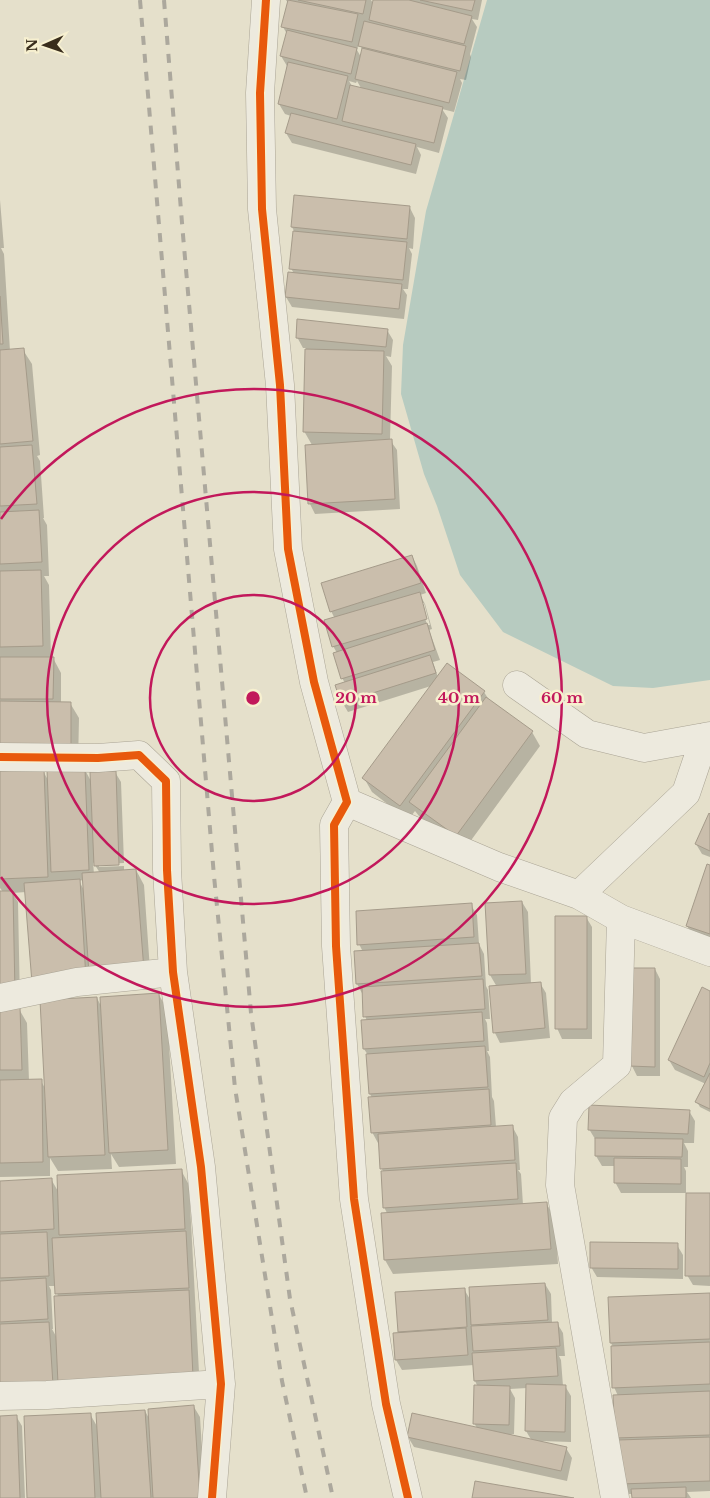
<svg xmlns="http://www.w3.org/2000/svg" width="710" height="1498" viewBox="0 0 710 1498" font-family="'Libre Baskerville',serif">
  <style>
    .water { fill: #b7cbc0 }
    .shadow { fill: #0003; fill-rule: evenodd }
    .building { fill: #cabeac; stroke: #a59b8a }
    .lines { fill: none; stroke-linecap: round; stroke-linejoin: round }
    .street-casing { stroke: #aaa495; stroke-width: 29 }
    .street { stroke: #edeade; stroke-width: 28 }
    .rail { stroke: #aca89d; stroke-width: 4; stroke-dasharray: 9 9; stroke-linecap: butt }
    .cycleway-casing { stroke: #f7f0d0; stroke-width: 11 }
    .cycleway { stroke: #e8590c; stroke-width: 8 }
    .ring { fill: none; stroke: #c2185b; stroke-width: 2.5 }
    .centre { fill: #c2185b; stroke: #f7f0d0; stroke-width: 2.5 }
    .ring-label { font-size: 15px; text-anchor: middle; font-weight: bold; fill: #c2185b; stroke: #f7f0d0; stroke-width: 5; stroke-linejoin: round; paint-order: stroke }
  </style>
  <rect width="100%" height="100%" fill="#e5e0cb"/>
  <path class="water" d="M487 0H710V680L653 688 613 686 503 632 460 575 437 506 424 474 401 394 403 345 426 211Z"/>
  <path class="shadow" d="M286 0H371L374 5 375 0H482L478 20 472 19 477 27 470 54 471 57 466 80 460 79 462 83 454 112 442 109 448 118 439 153 417 147 421 155 416 174 292 143 286 133 291 116 285 114 279 104 287 66 281 56 287 34 283 27 288 3ZM359 44 363 50 361 57 357 50ZM349 81 356 83 357 81 361 88 352 86Z
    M295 196 410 208 415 218 413 249 409 248 412 254 408 289H403L407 295 404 319 292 307 286 297 294 274 291 268 294 231 292 227Z
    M0 200 4 248H1L4 254 10 351 23 350 32 364 40 455 37 456 40 461 44 518H43L47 525 49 576H44L49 585 51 658H53L61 673V703H70L79 718 78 766H0Z
    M387 330 393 340 391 357 386 356 392 366 390 440 397 450 400 509 315 514 310 504 312 445 304 431 306 348H303L297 337Z
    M412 556 417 566 426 593 420 595 425 604 432 629 429 630 440 660 433 662 438 677 448 664 484 692 489 700 532 732 540 746 464 850 419 816 415 811 408 820 372 792 364 778 431 686 348 712 342 702 345 683 342 678 337 653 333 646 335 619 331 611ZM421 603H424L430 625H427Z
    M85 770 92 783 115 772 121 782 124 863 99 864V867L124 866V871L136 870 144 885 151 984 99 988 26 892 12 893 18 902 20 1004H0V892H3L0 888V772L43 771 48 780ZM93 862 100 873 94 874ZM83 880 84 890 79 881Z
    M710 815V857L702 854 696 844Z
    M710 867V942L693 936 687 926Z
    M522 902 528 912 531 984 540 983 546 993 550 1038 500 1043 495 1033 497 987 490 975 487 904Z
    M471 905 477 915 479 944 484 954 486 986 488 990 490 1019H485L487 1023 489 1051H487L490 1057 492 1097 494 1101 496 1127 512 1126 518 1137 520 1170H518L521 1174 523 1205 546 1203 555 1218 558 1264 393 1274 385 1260 387 1213 384 1207V1172L381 1168 380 1142 378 1143 372 1132V1098L370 1094 368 1055 364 1049 367 1021 365 1016 363 995 357 984 355 952H363L359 944Z
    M586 917 592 927V1039H562L557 1028Z
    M655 969 660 979V1076H637L632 1066Z
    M710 993V1112L700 1107 697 1102 706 1084 675 1070 669 1060Z
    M159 995 167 1009 176 1164 119 1167 111 1154 112 1169 58 1171 50 1158V1176L0 1177V1009H19L27 1023 29 1081H41L46 1090 97 998 102 1008Z
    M689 1111 695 1121 694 1143H684L688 1151V1167H684L686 1171V1193H621L615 1182V1166H602L596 1156 595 1139 589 1129Z
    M181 1170 189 1185 200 1391 0 1403V1182L51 1179 59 1193ZM49 1286H56L58 1297 57 1338 52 1329H53L51 1290Z
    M710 1195V1286L693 1285 687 1275Z
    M677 1245 683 1255V1279L597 1277 591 1267Z
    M545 1284 551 1294 552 1323H557L563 1333 565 1356H559L561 1360 563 1386H565L571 1396V1442L540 1441 566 1448 572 1458 567 1481 414 1447 408 1437 477 1428 474 1423 478 1387 475 1381 474 1365 402 1370 396 1360 399 1334 396 1293 464 1289 471 1301ZM527 1388 526 1431 532 1441 509 1434H514L515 1398 510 1389Z
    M710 1294V1491L687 1492 691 1498H633V1494H627L616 1438 618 1396 614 1387 613 1347 611 1343Z
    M194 1407 200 1417 205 1498H29L90 1414 98 1428 145 1411 150 1420Z
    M16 1416 22 1426 25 1498H0V1417Z"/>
  <path class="building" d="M288 0 358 14 352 42 281 27Z
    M298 0H366L363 14Z
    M373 0H409L472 16 464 44 369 20Z
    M420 0H475L472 11Z
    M364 21 466 46 460 71 358 46Z
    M287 30 357 48 351 74 280 56Z
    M362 48 457 72 449 103 355 79Z
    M288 62 348 76 337 119 278 104Z
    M350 85 443 107 434 143 342 121Z
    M291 113 416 144 411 165 285 133Z
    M294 195 410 206 407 239 291 227Z
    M293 231 407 242 403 280 289 269Z
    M288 272 402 284 399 309 285 297Z
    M0 296 3 344H0Z
    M297 319 388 329 386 347 296 338Z
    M24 348 33 441 0 444V350Z
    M305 349 384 351 382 434 303 432Z
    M392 439 395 499 308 504 305 445Z
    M32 445 37 504 0 506V447Z
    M39 510 42 562 0 564V512Z
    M412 555 421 583 330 612 321 583Z
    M41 570 43 646 0 647V571Z
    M420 592 427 619 332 647 324 620Z
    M427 623 435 650 341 679 333 653Z
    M430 655 436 673 341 703 335 685Z
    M0 657H54L53 699H0Z
    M447 663 485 691 400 806 362 778Z
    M486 697 533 731 456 836 409 802Z
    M0 701 71 702V752H0Z
    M44 769 48 877 0 879V771Z
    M85 769 89 870 51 872 47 770Z
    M116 771 119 865 94 866 90 772Z
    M709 813 710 814V851L695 844Z
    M707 864 710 865V934L686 926Z
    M136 869 144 970 89 974 82 873Z
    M80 879 86 979 32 983 24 883Z
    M0 891H13L15 994H0Z
    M522 901 526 974 489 975 485 903Z
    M472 903 474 937 357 945 356 911Z
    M555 916H587V1029H555Z
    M479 943 482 976 356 984 354 951Z
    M630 968H655V1067L630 1066Z
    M483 979 485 1009 363 1017 362 987Z
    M541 982 545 1028 493 1033 489 986Z
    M702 987 710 991V1063L704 1077 668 1060Z
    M159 993 168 1150 109 1153 100 997Z
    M97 997 105 1155 48 1157 40 1000Z
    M20 1007 22 1070H0V1008Z
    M482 1012 484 1041 363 1049 361 1020Z
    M485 1046 488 1087 369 1094 366 1054Z
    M710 1073V1109L695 1102Z
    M42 1079 43 1162 0 1163V1080Z
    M489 1089 491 1125 371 1133 368 1097Z
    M589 1105 690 1110 688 1134 588 1130Z
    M513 1125 515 1160 380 1169 378 1134Z
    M595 1138 683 1139 682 1157 595 1156Z
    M614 1158 681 1159V1184L614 1183Z
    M516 1163 518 1199 383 1208 381 1171Z
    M182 1169 185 1229 59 1235 57 1175Z
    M52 1178 54 1229 0 1232V1181Z
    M686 1193H710V1276H685Z
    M547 1202 551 1249 384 1260 381 1213Z
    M186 1231 189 1288 55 1294 52 1238Z
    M47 1232 49 1276 0 1278V1234Z
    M590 1242 678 1243V1269L590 1268Z
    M46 1278 48 1319 0 1322V1281Z
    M545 1283 548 1320 471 1325 469 1287Z
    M465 1288 467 1327 398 1332 395 1292Z
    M189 1290 193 1377 58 1384 54 1296Z
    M710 1293V1339L610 1343 608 1297Z
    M49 1322 53 1385 0 1388V1324Z
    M558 1322 560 1346 473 1351 471 1326Z
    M466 1328 468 1355 395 1360 393 1333Z
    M710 1342V1384L612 1388 611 1346Z
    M556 1348 558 1376 474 1381 472 1353Z
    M526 1384 566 1385 565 1432 525 1431Z
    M474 1385 510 1386 509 1425 473 1424Z
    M710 1391V1435L615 1438 613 1395Z
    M194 1405 200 1498H153L148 1409Z
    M145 1410 151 1498H101L96 1413Z
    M91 1413 95 1498H27L24 1416Z
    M412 1413 567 1447 561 1471 407 1437Z
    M17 1415 20 1498H0V1416Z
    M710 1437V1481L620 1484 618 1440Z
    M475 1481 574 1498H472Z
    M686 1487V1498H632L631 1489Z"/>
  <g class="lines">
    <g class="street-casing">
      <path id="street" d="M266 0 260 93 262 209 280 385 288 549 314 682 347 802 334 825 336 946 354 1199 386 1404 408 1498
        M517 685 587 734 644 748 710 736
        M0 757 98 758 139 755 166 781 167 870 173 972 201 1167 221 1384 212 1498
        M347 802 499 867 579 895 621 919 710 952
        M579 895 686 793 705 737
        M0 998 77 982 173 972
        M0 1396 47 1395 221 1384
        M615 1498 560 1185 563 1118 573 1102 617 1065 621 919"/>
    </g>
    <use href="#street" class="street"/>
    <path class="rail" d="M140 0 214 876 235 1088 282 1381 307 1498
      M164 0 183 235 251 1013 290 1299 333 1498"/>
    <g class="cycleway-casing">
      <path id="cycleway" d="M266 0 260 93 262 209 280 385 288 549 314 682 347 802 334 825 336 946 354 1199 386 1404 408 1498
        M0 757 98 758 139 755 166 781 167 870 173 972 201 1167 221 1384 212 1498"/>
    </g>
    <use href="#cycleway" class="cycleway"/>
  </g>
  <g class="ring">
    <circle cx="253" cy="698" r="103"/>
    <circle cx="253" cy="698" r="206"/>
    <path d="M1 519A309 309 0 1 1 1 877"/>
  </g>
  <circle cx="253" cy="698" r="8" class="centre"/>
  <g class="ring-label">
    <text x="356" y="703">20 m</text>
    <text x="459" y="703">40 m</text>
    <text x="562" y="703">60 m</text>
  </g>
  <g transform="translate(45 45) rotate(268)" stroke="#f7f0d0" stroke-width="4" paint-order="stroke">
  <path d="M0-4L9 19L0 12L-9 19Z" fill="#392d1c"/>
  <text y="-8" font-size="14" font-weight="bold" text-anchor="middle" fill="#392d1c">N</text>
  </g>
</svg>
